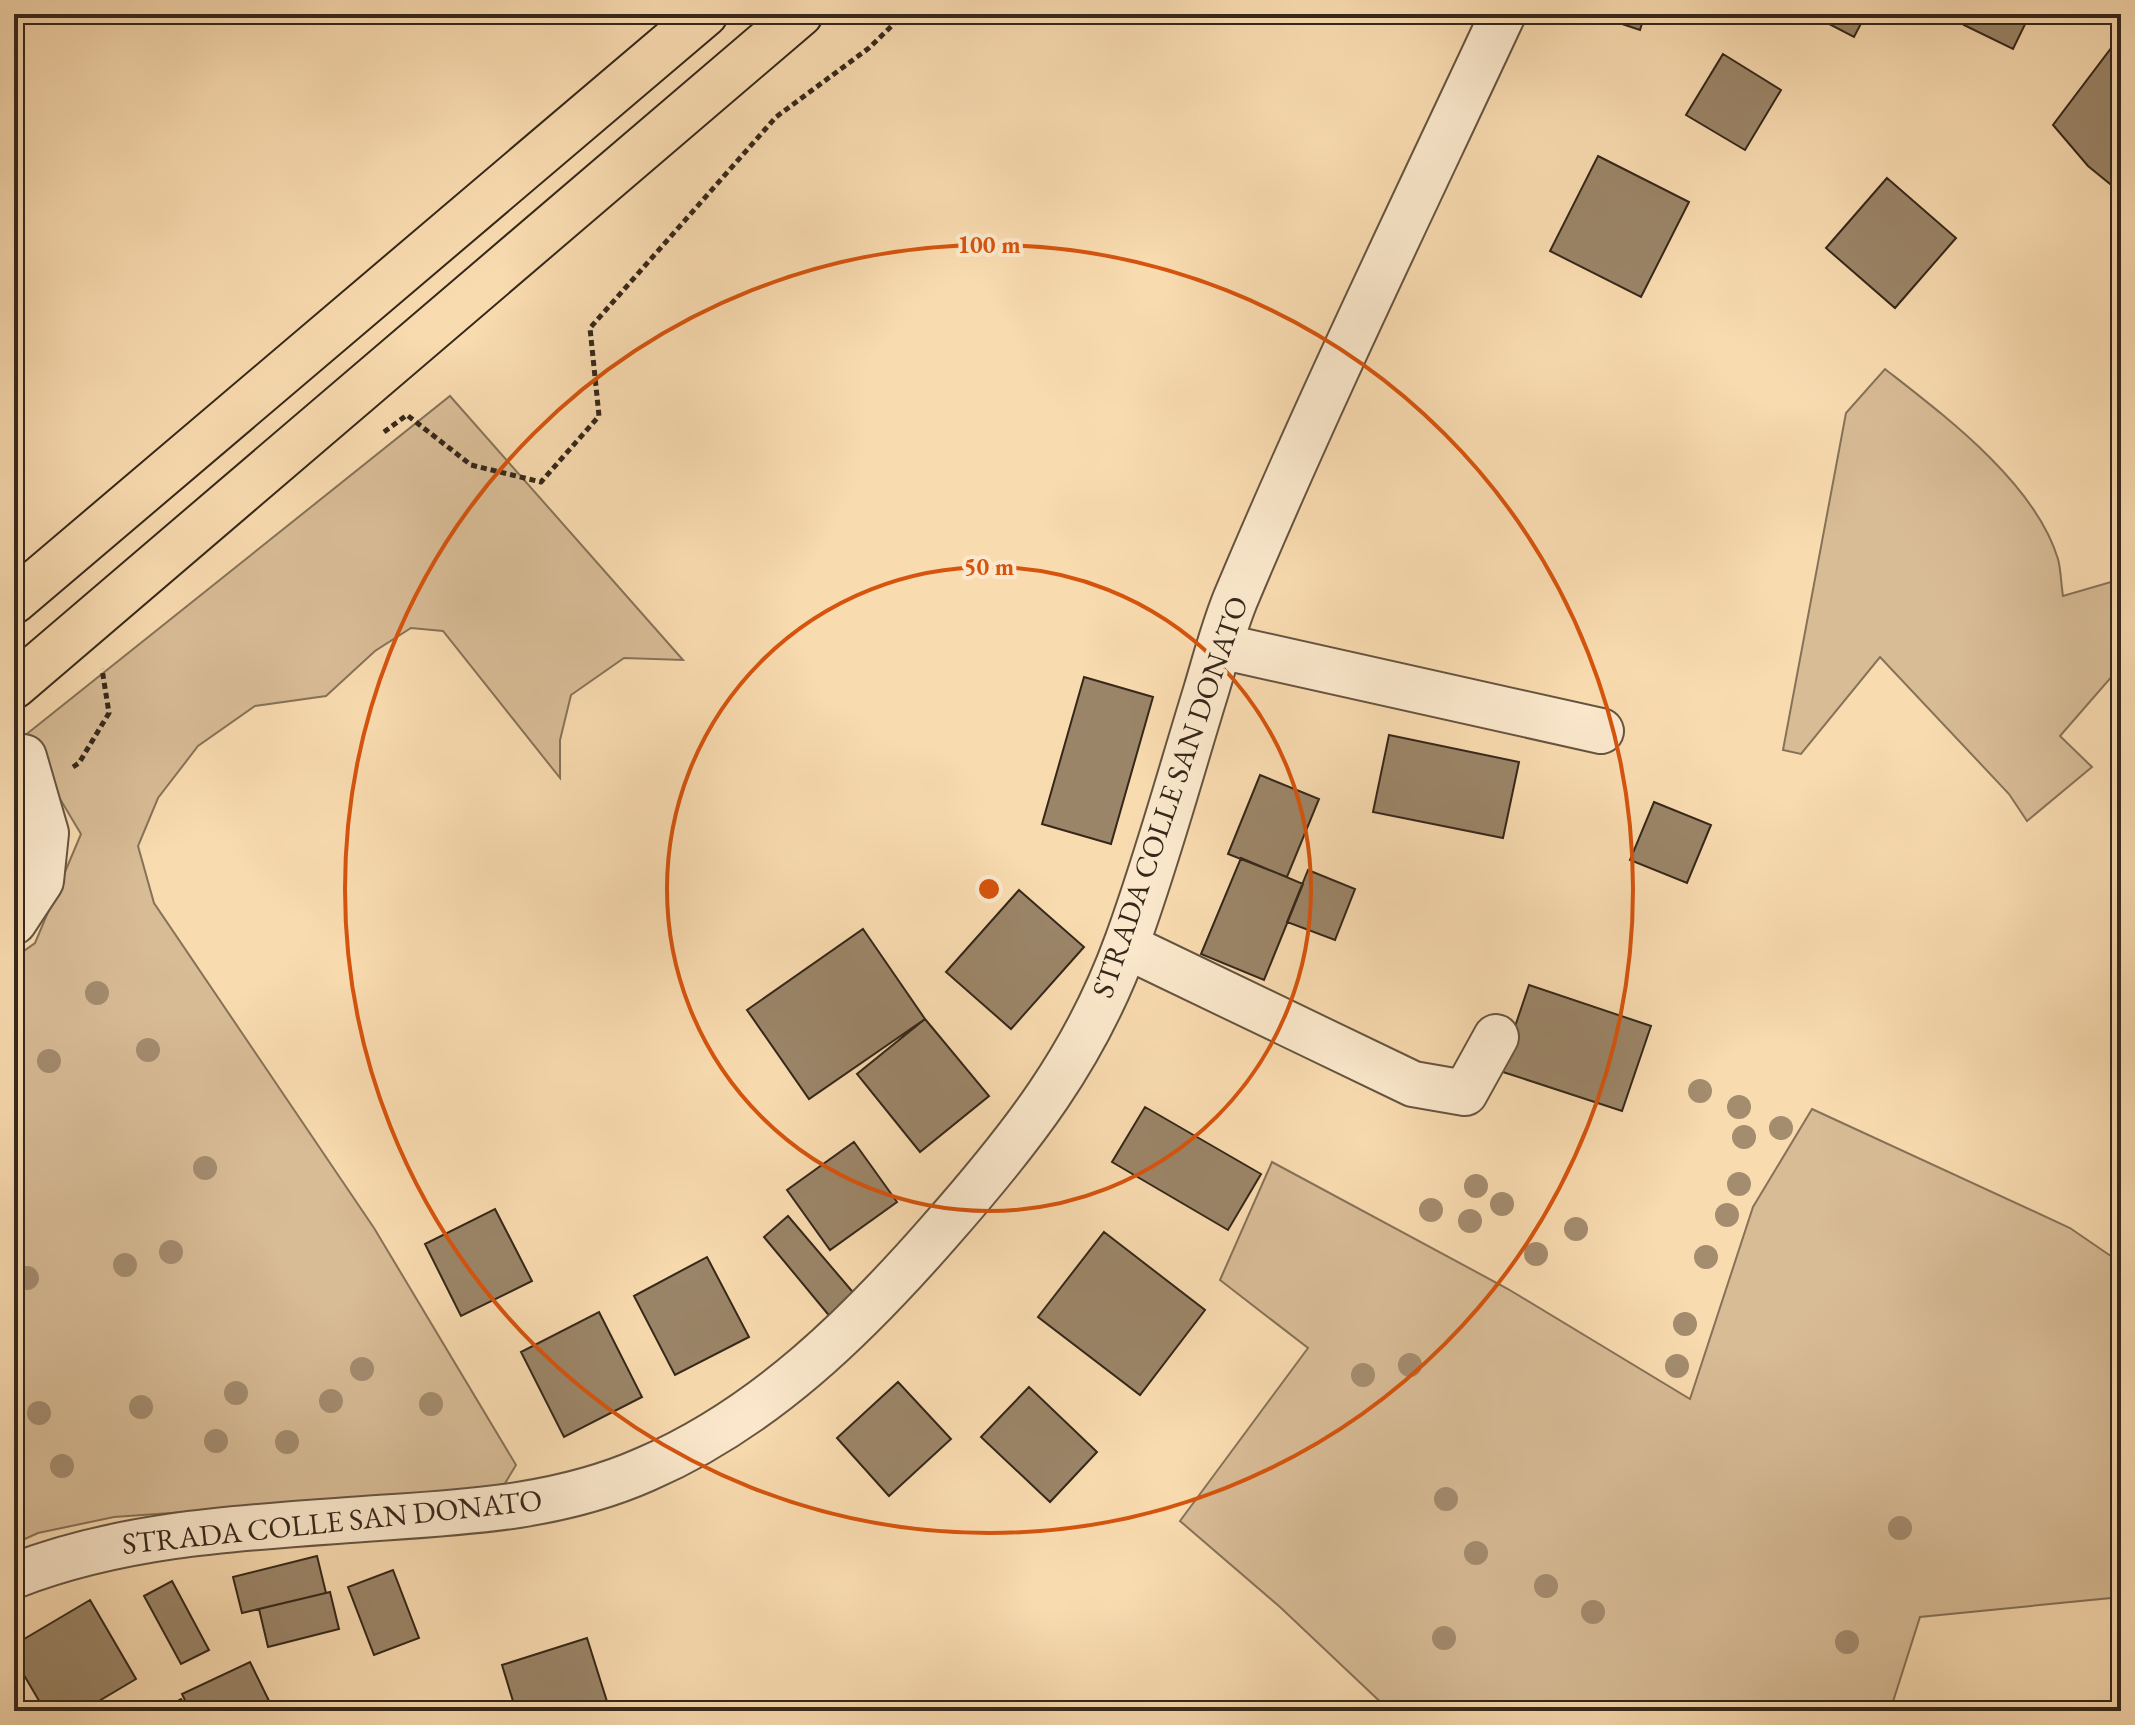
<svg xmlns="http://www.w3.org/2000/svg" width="2135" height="1725" viewBox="0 0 2135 1725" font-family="'EB Garamond',serif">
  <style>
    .green { fill: #d8bc96; stroke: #867258; stroke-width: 2 }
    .building { fill: #9b8568; stroke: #35271a; stroke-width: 2 }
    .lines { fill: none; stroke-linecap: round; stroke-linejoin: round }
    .minor-casing { stroke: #665440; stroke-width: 48 }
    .highway-casing { stroke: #35271a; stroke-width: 48 }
    .path { stroke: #35271a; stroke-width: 5; stroke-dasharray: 6 4; stroke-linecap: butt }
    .minor { stroke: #fbe8cc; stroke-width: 44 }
    .highway { stroke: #f9dbb0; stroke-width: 44 }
    .tree { fill: #a48c6f }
    .ring { fill: none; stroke: #d6540d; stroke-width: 4 }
    .labels { text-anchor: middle; stroke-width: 8; stroke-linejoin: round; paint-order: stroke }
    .street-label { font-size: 30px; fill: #35271a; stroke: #fbe8cc }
    .centre { fill: #d6540d; stroke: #fbe8cc; stroke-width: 4 }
    .ring-label { font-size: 24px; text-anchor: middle; font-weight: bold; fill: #d6540d; stroke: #fbe8cc; stroke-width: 8; stroke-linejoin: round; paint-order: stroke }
  </style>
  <rect width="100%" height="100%" fill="#f9dbb0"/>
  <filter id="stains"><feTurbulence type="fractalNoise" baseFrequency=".0025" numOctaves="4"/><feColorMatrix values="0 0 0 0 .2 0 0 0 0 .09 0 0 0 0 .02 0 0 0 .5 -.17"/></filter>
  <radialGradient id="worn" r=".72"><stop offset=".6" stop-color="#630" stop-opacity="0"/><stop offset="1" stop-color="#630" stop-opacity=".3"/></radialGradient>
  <path class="green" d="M1885 369C1945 416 2035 483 2058 559 2061 570 2061 584 2063 596L2121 579V666L2060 736 2092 767 2027 821 2009 794 1880 657 1801 754 1783 750 1846 413Z
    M450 396 683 660 624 658 571 695 560 740V778L443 631 411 628 375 651 326 696 255 706 198 746 158 798 138 846 154 903 374 1228 516 1465 504 1485 467 1492 114 1517 38 1533 14 1544V958L35 943 81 834 23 737Z
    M1812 1109 2070 1228 2121 1263V1597L1920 1617 1890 1711H1390L1280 1607 1180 1521 1308 1348 1220 1280 1272 1162 1508 1289 1690 1399 1753 1207Z"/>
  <path class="building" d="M1592 14H1645L1640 30Z
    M1810 14H1866L1854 37Z
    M1971 14H2030L2013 49 1964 25Z
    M2121 35V193L2088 166 2053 125Z
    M1723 54 1781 90 1745 150 1686 115Z
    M1598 156 1689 202 1641 297 1550 251Z
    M1887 178 1956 238 1895 308 1826 248Z
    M1084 677 1153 697 1111 844 1042 824Z
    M1389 735 1519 762 1503 838 1373 812Z
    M1260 775 1319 799 1287 877 1228 854Z
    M1654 802 1711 825 1687 883 1630 860Z
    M1241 858 1303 884 1264 980 1201 954Z
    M1308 870 1355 889 1335 940 1287 922Z
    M1019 890 1084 947 1011 1029 946 972Z
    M863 929 925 1019 809 1099 747 1010Z
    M1529 985 1651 1026 1622 1111 1500 1071Z
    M925 1019 989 1096 920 1152 857 1074Z
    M1145 1107 1261 1174 1228 1230 1112 1162Z
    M854 1142 897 1202 830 1250 787 1190Z
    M495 1209 532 1281 461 1316 425 1244Z
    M788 1216 857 1297 832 1319 764 1237Z
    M1104 1232 1205 1310 1140 1395 1038 1317Z
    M707 1257 749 1337 675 1375 634 1296Z
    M599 1312 642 1397 564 1437 521 1352Z
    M898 1382 951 1439 889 1496 837 1438Z
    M1029 1387 1097 1452 1050 1502 981 1437Z
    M317 1556 326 1593 242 1613 233 1577Z
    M393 1570 419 1638 374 1655 348 1587Z
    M172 1581 209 1650 181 1664 144 1596Z
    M330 1592 339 1629 268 1647 259 1609Z
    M90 1600 136 1679 82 1711H45L14 1658V1645Z
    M587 1638 610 1711H516L502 1665Z
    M250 1662 274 1711H190L182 1694Z
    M181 1699 188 1711H160Z"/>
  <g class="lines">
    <g class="minor-casing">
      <path id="minor" d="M1220 646 1601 731
        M14 922 41 881 46 833 24 757
        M1126 946 1413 1084 1465 1093 1496 1037
        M14 1576C129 1531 256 1527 378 1518 470 1512 561 1507 646 1469 764 1418 857 1326 940 1231 1021 1139 1085 1058 1127 942 1157 860 1180 775 1206 691 1215 661 1223 630 1235 600 1318 402 1412 209 1503 14"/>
    </g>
    <g class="highway-casing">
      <path id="highway" d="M14 601 705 14
        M14 686 800 14"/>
    </g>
    <path class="path" d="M384 432 407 415 471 465 541 482 599 416 590 328 776 117 869 48 904 14
      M73 767 79 763 109 713 102 669"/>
    <use href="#minor" class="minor"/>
    <use href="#highway" class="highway"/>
  </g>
  <g class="tree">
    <circle cx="97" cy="993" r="12"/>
    <circle cx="148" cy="1050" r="12"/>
    <circle cx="49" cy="1061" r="12"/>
    <circle cx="1700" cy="1091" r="12"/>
    <circle cx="1739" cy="1107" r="12"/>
    <circle cx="1781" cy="1128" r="12"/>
    <circle cx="1744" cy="1137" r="12"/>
    <circle cx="205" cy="1168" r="12"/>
    <circle cx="1739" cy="1184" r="12"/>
    <circle cx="1476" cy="1186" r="12"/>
    <circle cx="1502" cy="1204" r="12"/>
    <circle cx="1431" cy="1210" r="12"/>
    <circle cx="1727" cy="1215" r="12"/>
    <circle cx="1470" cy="1221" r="12"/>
    <circle cx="1576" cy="1229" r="12"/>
    <circle cx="171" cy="1252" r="12"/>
    <circle cx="1536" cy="1254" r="12"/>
    <circle cx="1706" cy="1257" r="12"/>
    <circle cx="125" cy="1265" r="12"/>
    <circle cx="27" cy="1278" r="12"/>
    <circle cx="1685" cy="1324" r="12"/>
    <circle cx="1410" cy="1365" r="12"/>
    <circle cx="1677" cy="1366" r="12"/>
    <circle cx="362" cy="1369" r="12"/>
    <circle cx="1363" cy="1375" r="12"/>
    <circle cx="236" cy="1393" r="12"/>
    <circle cx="331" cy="1401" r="12"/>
    <circle cx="431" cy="1404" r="12"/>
    <circle cx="141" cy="1407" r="12"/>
    <circle cx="39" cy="1413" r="12"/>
    <circle cx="216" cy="1441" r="12"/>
    <circle cx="287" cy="1442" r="12"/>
    <circle cx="62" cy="1466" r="12"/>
    <circle cx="1446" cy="1499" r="12"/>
    <circle cx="1900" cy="1528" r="12"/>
    <circle cx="1476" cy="1553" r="12"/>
    <circle cx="1546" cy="1586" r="12"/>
    <circle cx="1593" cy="1612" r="12"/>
    <circle cx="1444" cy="1638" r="12"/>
    <circle cx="1847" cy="1642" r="12"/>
  </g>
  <g class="ring">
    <circle cx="989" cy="889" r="322"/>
    <circle cx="989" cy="889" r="644"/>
  </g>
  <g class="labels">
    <g class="street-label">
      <text transform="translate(1170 797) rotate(-71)" y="10">STRADA COLLE SAN DONATO</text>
      <text transform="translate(332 1522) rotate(-6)" y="10">STRADA COLLE SAN DONATO</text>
    </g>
  </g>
  <circle cx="989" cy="889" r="12" class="centre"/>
  <g class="ring-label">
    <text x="989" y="253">100 m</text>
    <text x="989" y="575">50 m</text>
  </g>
  <rect width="2135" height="1725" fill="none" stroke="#f9dbb0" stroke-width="48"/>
  <rect x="16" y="16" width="2103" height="1693" fill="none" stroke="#35271a" stroke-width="4"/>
  <rect x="24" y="24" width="2087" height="1677" fill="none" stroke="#35271a" stroke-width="2"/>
  <rect width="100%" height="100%" filter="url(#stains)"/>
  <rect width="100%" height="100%" fill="url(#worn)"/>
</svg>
